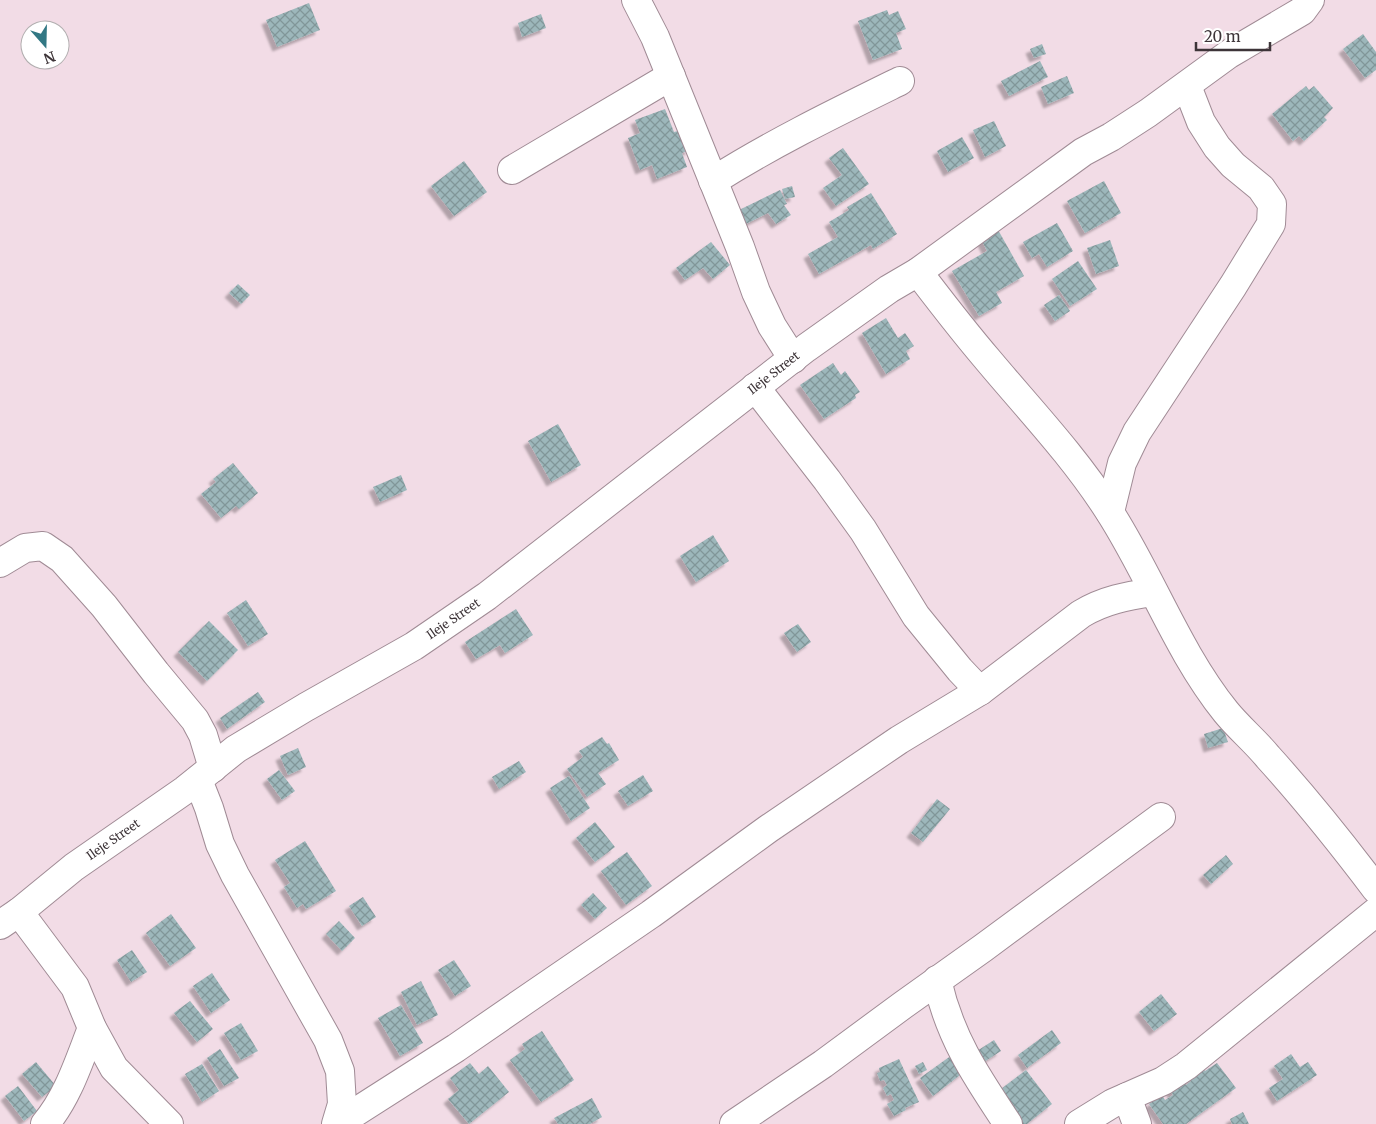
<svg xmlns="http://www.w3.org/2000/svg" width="1376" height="1124" viewBox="0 0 1376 1124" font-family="Merriweather,serif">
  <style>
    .building { fill: url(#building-cross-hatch); filter: url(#shadow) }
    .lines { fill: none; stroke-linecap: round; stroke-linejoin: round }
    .minor-casing { stroke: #a08b95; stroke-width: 30 }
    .minor { stroke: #fff; stroke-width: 28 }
    .labels { text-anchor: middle; stroke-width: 4; stroke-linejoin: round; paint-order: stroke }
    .street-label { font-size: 12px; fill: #3d3438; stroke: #fff }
  </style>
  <defs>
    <pattern id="building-cross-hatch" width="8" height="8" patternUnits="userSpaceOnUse" patternTransform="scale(1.25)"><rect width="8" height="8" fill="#9db7bb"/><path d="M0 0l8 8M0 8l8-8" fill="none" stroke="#819699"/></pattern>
    <filter id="shadow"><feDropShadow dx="-4.5" dy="4.5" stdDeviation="1" flood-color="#0004"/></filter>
  </defs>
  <rect width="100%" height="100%" fill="#f2dce6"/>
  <path class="building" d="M309 3 320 30 277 47 266 20Z
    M887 10 889 15 898 11 906 29 896 33 902 49 873 60 858 21Z
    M541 14 546 28 522 37 518 23Z
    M1363 34 1376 52V70L1365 78 1343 49Z
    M1042 44 1046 54 1034 58 1030 49Z
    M1040 61 1048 77 1009 96 1001 81Z
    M1067 76 1074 93 1048 104 1041 87Z
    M1306 86 1309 90 1314 86 1333 108 1324 117 1327 120 1304 141 1299 136 1293 141 1272 114Z
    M665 109 674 132 682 130 690 150 682 153 687 167 657 179 652 165 640 170 628 138 640 133 635 120Z
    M994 121 1006 146 985 157 973 130Z
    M962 137 974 158 948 172 937 151Z
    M843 148 869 184 836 206 823 188 842 175 829 158Z
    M464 161 487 192 454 216 431 186Z
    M1104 181 1121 213 1085 233 1067 201Z
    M792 186 795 197 785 199 782 189Z
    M780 190 787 204 784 205 791 215 776 224 768 213 744 225 737 211Z
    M871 193 897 234 873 249 871 245 819 274 808 254 838 237 829 222 849 210 847 207Z
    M1057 223 1073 251 1047 267 1039 254 1032 258 1023 242Z
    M997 228 1024 276 996 292 1002 303 979 316 952 271 987 251 980 237Z
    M1110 240 1119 266 1096 274 1087 248Z
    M711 242 730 265 713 279 703 268 685 280 676 268Z
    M1078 261 1097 289 1070 306 1052 279Z
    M238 284 250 295 241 304 229 293Z
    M1059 295 1070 311 1055 321 1044 305Z
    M886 318 898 338 905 333 914 346 906 351 910 359 886 374 862 333Z
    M833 363 841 375 845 371 860 392 855 395 856 398 824 419 800 385Z
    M558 424 581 465 551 482 528 441Z
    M233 463 258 493 239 509 236 506 221 518 201 494 216 482 213 479Z
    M401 475 407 490 380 502 373 487Z
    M713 535 729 561 696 582 680 556Z
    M246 600 268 634 248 646 227 613Z
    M516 609 533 635 505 653 500 645 476 659 465 642Z
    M209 621 238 650 207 681 178 652Z
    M798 624 811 642 797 652 784 633Z
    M258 692 265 702 227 729 220 718Z
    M1223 728 1228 742 1208 748 1204 734Z
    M602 737 607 744 609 743 619 760 598 773 606 784 587 797 567 769 583 757 579 751Z
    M298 748 306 767 288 775 280 756Z
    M519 761 526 772 499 789 492 777Z
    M279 770 295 791 282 800 267 779Z
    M643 775 653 791 628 806 618 791Z
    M569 776 590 808 571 821 550 788Z
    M937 799 950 809 923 842 911 833Z
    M595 822 615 847 595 862 576 838Z
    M305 841 336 891 306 909 303 904 297 908 284 887 290 883 275 860Z
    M627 852 652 886 626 905 601 871Z
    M1226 855 1233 864 1211 884 1203 875Z
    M593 893 607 908 595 919 581 905Z
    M363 897 376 917 362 926 349 906Z
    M171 914 196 948 170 966 146 933Z
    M339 921 355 938 342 951 326 934Z
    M132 950 147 972 131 982 117 960Z
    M454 960 471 986 455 996 438 970Z
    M212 973 230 1000 211 1013 193 986Z
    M421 981 438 1015 417 1025 401 992Z
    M1161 994 1177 1014 1154 1031 1139 1012Z
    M190 1001 213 1029 197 1042 174 1013Z
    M401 1005 423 1043 400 1056 378 1018Z
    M241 1023 258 1051 241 1060 224 1033Z
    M1052 1030 1061 1043 1027 1068 1018 1055Z
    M542 1031 574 1080 541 1102 510 1060 525 1049 522 1044Z
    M994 1040 1001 1051 984 1062 977 1051Z
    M220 1049 239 1078 224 1086 207 1058Z
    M1291 1054 1300 1067 1308 1062 1317 1075 1277 1101 1269 1088 1283 1079 1274 1066Z
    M952 1055 964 1072 933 1096 920 1078Z
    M899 1059 919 1102 905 1108 906 1110 894 1116 887 1104 894 1100 891 1094 887 1096 883 1088 887 1085 884 1080 880 1081 877 1073 880 1072 879 1068Z
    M36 1062 56 1086 42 1097 22 1074Z
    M923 1062 927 1070 919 1074 915 1066Z
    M470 1063 479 1074 488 1066 509 1092 469 1124 448 1099 459 1090 450 1078Z
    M1217 1063 1236 1088 1186 1124H1163L1149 1104 1162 1095 1165 1100 1173 1095 1170 1090 1184 1081 1186 1085 1191 1081 1188 1076 1203 1067 1205 1071Z
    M202 1064 219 1091 202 1102 185 1074Z
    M1026 1070 1052 1104 1027 1124H1022L997 1092Z
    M18 1086 37 1111 24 1121 5 1096Z
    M592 1098 602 1117 590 1124H558L554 1118Z
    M1243 1112 1249 1124H1232L1230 1119Z"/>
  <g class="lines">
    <g class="minor-casing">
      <g id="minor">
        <path d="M636 0 655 37 740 247 756 292 772 326 793 359"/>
        <path d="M512 170 671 76"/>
        <path d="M713 181C773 143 837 112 900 81"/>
        <path d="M918 272C941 302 963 331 988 360 1029 409 1074 456 1109 511 1151 576 1177 651 1226 712 1239 728 1255 741 1268 757 1306 799 1342 844 1376 889"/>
        <path d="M755 387 827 480 863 530 916 616 960 670 980 691"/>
        <path d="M1110 512 1122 463 1137 432 1233 286 1271 224 1272 204 1261 188 1233 165 1217 147 1201 122 1187 86"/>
        <path d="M0 563 25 548 43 546 62 559 104 606 156 673 195 720 203 735 213 768"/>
        <path d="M198 780 209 808 220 844 235 875 328 1040 340 1071 342 1104 336 1124"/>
        <path d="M19 912 75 987 92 1028 114 1068 169 1124"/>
        <path id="s1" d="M0 925 19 912 74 867 185 790 236 749 306 707 414 646 487 596 806 348 889 289 918 272 1083 152 1111 137 1148 113 1229 54 1302 11 1310 0"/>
        <path d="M937 980C950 1038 976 1076 1008 1124"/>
        <path d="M1127 1097 1137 1124"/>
        <path d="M45 1124C68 1097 79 1061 92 1028"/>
        <path d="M337 1124 456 1048 524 1001 651 914 768 829 899 740 980 691 1081 614C1104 600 1127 596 1153 592"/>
        <path d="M734 1124 823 1064 903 1005 983 948 1161 817"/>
        <path d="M1079 1124 1113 1103 1163 1081 1186 1066 1376 912"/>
      </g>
    </g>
    <use href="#minor" class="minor"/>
  </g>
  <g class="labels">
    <g class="street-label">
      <text dy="4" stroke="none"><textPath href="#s1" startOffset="952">Ileje Street</textPath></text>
      <text dy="4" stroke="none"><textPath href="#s1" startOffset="548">Ileje Street</textPath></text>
      <text dy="4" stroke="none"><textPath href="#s1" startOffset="142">Ileje Street</textPath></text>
    </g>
  </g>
  <g transform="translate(45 45) rotate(160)"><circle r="24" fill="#ffffff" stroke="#b1aeaf"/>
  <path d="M0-4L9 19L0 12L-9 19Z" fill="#327884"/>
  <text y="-8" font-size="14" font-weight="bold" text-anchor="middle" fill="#3d3438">N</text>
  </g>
  <path d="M1196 42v8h74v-8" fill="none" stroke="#3d3438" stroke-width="2.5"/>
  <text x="1204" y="42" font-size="15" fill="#3d3438" stroke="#ffffff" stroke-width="4" paint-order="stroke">20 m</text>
</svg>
